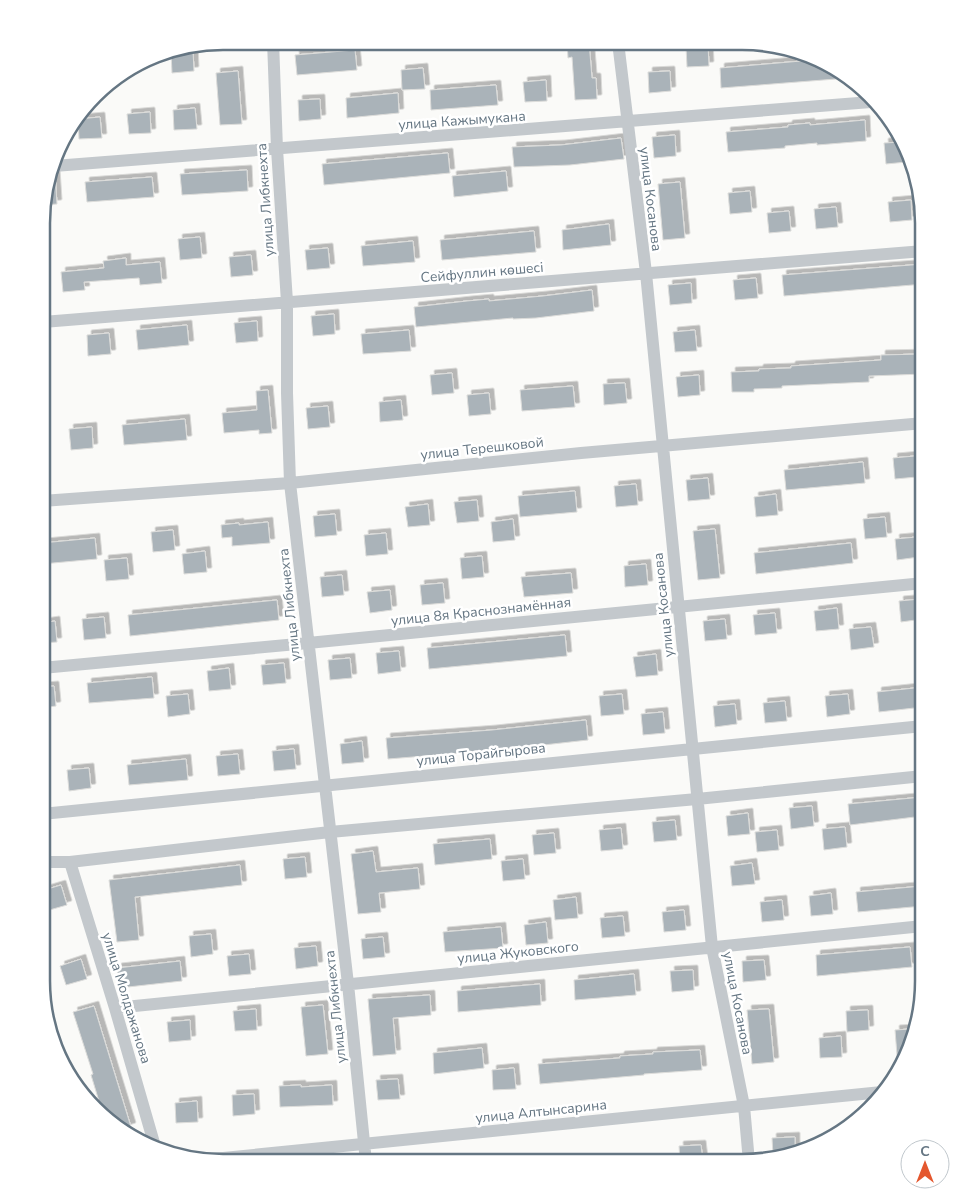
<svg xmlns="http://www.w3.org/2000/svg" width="965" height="1204" viewBox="0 0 965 1204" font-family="'Nunito Sans',sans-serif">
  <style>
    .building { fill: #aab3b9; stroke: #dcdcda; filter: url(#shadow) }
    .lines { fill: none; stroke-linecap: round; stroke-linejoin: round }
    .street { stroke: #c3c8cc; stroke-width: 12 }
    .labels { text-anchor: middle; stroke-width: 5; stroke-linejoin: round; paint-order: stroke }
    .street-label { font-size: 14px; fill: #657683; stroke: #fff }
    .rim { fill: none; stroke: #657683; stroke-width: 2.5 }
  </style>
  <defs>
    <filter id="shadow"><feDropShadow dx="4.5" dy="-4.5" stdDeviation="0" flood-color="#0004"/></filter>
  </defs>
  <rect width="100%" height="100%" fill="#fafaf8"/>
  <path class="building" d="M567 42H589L592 78H596L597 99 575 100 572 57 568 58Z
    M708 45 709 66 687 67 686 47Z
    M355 50 357 70 297 75 295 55Z
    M193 51 194 71 172 73 171 52Z
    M813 60 843 72 849 78 721 88 720 68Z
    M423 68 425 89 402 90 401 70Z
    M238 71 242 124 220 125 216 73Z
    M670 71 671 91 649 93 648 72Z
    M546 80 547 101 525 102 523 82Z
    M496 85 498 105 431 110 430 90Z
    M398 93 399 113 347 118 346 98Z
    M320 99 321 119 299 121 298 100Z
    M195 108 197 129 174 130 173 110Z
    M150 112 151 133 129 134 127 114Z
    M100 117 102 138 79 139 78 119Z
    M865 120 866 141 817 145V143L785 146V148L728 152 726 132 788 127V125L810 123V125Z
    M675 135 676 156 654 158 652 137Z
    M621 138 624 159 570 165 514 167 512 147 561 145Z
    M902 142 907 162 886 164 884 143Z
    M448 153 450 173 324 185 322 164Z
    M247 170 248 191 182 195 180 174Z
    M506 171 508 191 454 197 452 176Z
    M51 174H55L57 204 43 205V199Z
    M152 177 154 197 87 202 85 182Z
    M680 182 685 238 663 240 658 184Z
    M750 191 752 212 730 214 728 193Z
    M911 200 912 220 890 222 888 202Z
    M836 207 838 227 816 229 814 209Z
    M789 211 791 231 769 233 767 213Z
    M609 224 611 245 563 250 562 230Z
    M534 231 536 252 442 260 440 240Z
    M200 237 202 258 180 260 178 239Z
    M413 241 415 262 363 266 361 246Z
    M328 248 330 268 307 270 305 250Z
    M251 255 253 275 231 277 229 257Z
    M126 258V265L160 262 162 283 140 285 139 278 84 282 85 290 63 292 61 272 104 268 103 261Z
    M924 264V284L784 296 782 275Z
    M756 278 758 298 735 300 733 280Z
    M691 283 692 303 670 305 668 285Z
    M592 290 594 311 536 318 513 319V318L416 327 414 307 467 301 489 299V301L543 296Z
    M334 314 335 334 313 336 311 316Z
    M257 321 258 341 236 343 234 323Z
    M187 325 189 345 138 350 136 330Z
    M409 330 411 351 363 354 361 334Z
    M695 330 697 351 675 352 673 332Z
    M109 333 111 354 88 356 87 335Z
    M924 354V374L869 376V382L782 386V388L754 389V392H732L731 372 759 371V369L791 368V366L881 360V355Z
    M452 373 454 393 432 395 430 375Z
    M699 375 700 395 678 397 676 377Z
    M625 383 627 403 604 405 603 384Z
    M573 386 575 407 522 411 520 390Z
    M268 390 272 433 259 434V430L224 433 222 413 257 410 256 391Z
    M489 393 491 414 469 416 467 395Z
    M401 400 403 420 380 422 379 402Z
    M328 406 330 427 308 429 306 408Z
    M185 419 187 440 124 445 122 425Z
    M92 427 93 448 71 450 69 429Z
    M915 456 917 477 895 479 893 458Z
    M863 462 865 483 786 490 784 470Z
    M708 478 710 499 688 501 686 480Z
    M636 484 638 505 616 507 614 486Z
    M575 491 577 512 520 517 518 496Z
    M776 494 778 515 756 517 754 497Z
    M477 500 479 521 457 523 454 502Z
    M428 504 430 525 408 527 405 507Z
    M335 514 337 535 315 537 313 516Z
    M885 517 887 537 865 539 863 519Z
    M513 519 515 540 493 542 491 522Z
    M268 522 270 543 232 546V537L222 538 221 525 239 523V525Z
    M715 529 720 578 698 580 693 531Z
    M173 530 175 550 153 552 151 532Z
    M386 533 388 554 366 556 364 535Z
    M917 537 919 557 897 560 895 539Z
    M95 538 97 559 42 564V543Z
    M851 543 853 563 756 574 754 553Z
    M205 551 207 572 184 574 182 554Z
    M482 556 484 577 462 579 460 558Z
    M127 558 129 579 106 581 104 560Z
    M646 564 648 585 625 587 624 566Z
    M571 573 573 593 524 597 521 577Z
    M342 575 344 595 322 597 320 577Z
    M443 583 445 603 422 605 420 585Z
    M390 590 392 610 370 613 367 592Z
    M921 599 923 619 901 622 899 601Z
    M277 600 279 620 130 636 128 615Z
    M837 608 839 629 816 631 814 611Z
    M775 613 777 633 755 635 753 615Z
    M104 617 106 638 84 640 82 619Z
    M725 619 727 639 705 641 703 621Z
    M55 621 57 642 42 643V623Z
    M871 627 874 647 851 650 849 629Z
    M565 635 567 656 429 669 427 648Z
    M399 651 401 671 378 674 376 653Z
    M656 654 658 675 636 677 633 657Z
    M350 658 352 678 330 680 328 660Z
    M284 663 286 683 263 685 261 665Z
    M229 668 231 689 209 691 207 671Z
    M152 677 154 698 89 703 87 683Z
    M54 686 56 706 42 708V687Z
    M924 687 923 707 879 712 877 692Z
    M188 694 190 714 168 717 166 696Z
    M622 694 624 714 601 716 599 696Z
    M848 694 850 714 827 717 825 696Z
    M785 701 787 721 765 723 763 703Z
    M735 704 737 724 715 727 713 706Z
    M663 712 665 733 643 735 641 714Z
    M586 720 588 740 499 750 388 759 386 738 492 730Z
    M362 741 364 762 342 764 340 744Z
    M294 749 296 769 274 771 272 751Z
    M238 754 240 774 218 776 216 756Z
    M186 759 188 780 129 785 127 765Z
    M89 768 91 788 69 791 67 770Z
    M923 797V816L850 825 848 804Z
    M812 806 814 826 791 829 789 808Z
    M748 813 750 834 728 836 726 816Z
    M675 820 677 840 654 842 652 822Z
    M845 827 847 847 824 850 822 829Z
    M621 828 623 849 601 851 599 830Z
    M777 830 779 850 757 852 755 832Z
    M554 833 556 853 534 855 532 835Z
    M490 839 492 859 435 865 433 844Z
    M373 851 376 872 418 868 420 889 379 893 381 912 358 914 351 854Z
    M305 857 307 877 285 879 283 859Z
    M523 859 525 879 503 881 501 861Z
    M752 863 755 884 732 886 730 866Z
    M240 865 242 885 135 897 139 940 117 942 109 880Z
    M61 885 67 905 46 911 41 897V891Z
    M923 886V906L858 912 856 892Z
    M831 893 833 914 811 916 809 896Z
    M576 897 578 918 555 920 553 900Z
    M782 900 784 920 762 922 760 902Z
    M684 910 686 930 664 932 662 912Z
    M623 916 625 936 602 938 600 918Z
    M546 922 548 943 526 945 524 925Z
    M501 927 503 948 445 952 443 932Z
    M211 934 213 954 191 957 189 936Z
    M383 937 385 957 363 959 361 939Z
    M316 946 318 966 296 969 294 948Z
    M910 947 912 967 817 976 816 955Z
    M249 954 251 974 229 976 227 956Z
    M81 959 87 979 66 985 60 966Z
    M764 960 766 980 743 982 742 961Z
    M180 961 182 981 119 988 117 968Z
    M693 970 694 990 672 992 670 971Z
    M634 974 636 995 575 1000 574 980Z
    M540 984 541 1005 458 1012 457 991Z
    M430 995 431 1015 393 1018 396 1054 373 1056 368 999Z
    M323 1005 328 1054 306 1056 301 1007Z
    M94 1006 131 1127 121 1130 102 1111 91 1075 93 1074 73 1012Z
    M256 1009 257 1030 235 1031 233 1011Z
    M769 1009 774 1062 752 1064 747 1010Z
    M868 1010 869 1030 847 1032 846 1011Z
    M190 1020 191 1040 169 1042 167 1022Z
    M911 1029 898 1068 895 1030Z
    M841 1036 842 1057 820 1058 819 1038Z
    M482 1048 484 1068 434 1074 433 1053Z
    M700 1050 702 1070 644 1074V1075L540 1084 538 1064 620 1058V1056L653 1054V1052Z
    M514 1068 516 1089 493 1090 492 1070Z
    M398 1079 400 1099 378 1100 376 1080Z
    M301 1085V1087L332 1085 333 1105 280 1107 279 1086Z
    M254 1094 255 1114 233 1116 232 1095Z
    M197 1101 198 1122 176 1123 175 1103Z
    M795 1137V1150L773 1156 772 1138Z
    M701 1145 703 1162H680L679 1146Z"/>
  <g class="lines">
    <path class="street" d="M273 41 277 149 287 302V393L290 483 348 984 366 1162
      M618 42 646 273 712 947 744 1106 749 1162
      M54 166 871 102
      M43 322 924 251
      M42 501 290 483 581 453 924 423
      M42 668 308 643 924 583
      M42 814 923 726
      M41 862H70L330 832 697 799 923 776
      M70 862 115 1008 154 1143
      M115 1008 923 926
      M203 1160 882 1092"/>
  </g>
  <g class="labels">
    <g class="street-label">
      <text transform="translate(462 120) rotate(-4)" y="5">улица Кажымукана</text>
      <text transform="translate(651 199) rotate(83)" y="5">улица Косанова</text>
      <text transform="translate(265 200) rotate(-94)" y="5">улица Либкнехта</text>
      <text transform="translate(482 272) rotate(-5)" y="5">Сейфуллин көшесі</text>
      <text transform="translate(482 448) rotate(-6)" y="5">улица Терешковой</text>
      <text transform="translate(289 605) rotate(-96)" y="5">улица Либкнехта</text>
      <text transform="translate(663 605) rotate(-96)" y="5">улица Косанова</text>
      <text transform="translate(481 611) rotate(-6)" y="5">улица 8я Краснознамённая</text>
      <text transform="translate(481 754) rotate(-6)" y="5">улица Торайгырова</text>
      <text transform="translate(518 952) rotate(-6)" y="5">улица Жуковского</text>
      <text transform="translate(127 998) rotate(73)" y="5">улица Молдажанова</text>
      <text transform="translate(738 1003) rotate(79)" y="5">улица Косанова</text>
      <text transform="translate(335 1007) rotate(-96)" y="5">улица Либкнехта</text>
      <text transform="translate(541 1111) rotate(-6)" y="5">улица Алтынсарина</text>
    </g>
  </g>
  <path d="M0 0H965V1204H0ZM223 50H742A173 173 0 0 1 915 223V981A173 173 0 0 1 742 1154H223A173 173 0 0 1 50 981V223A173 173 0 0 1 223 50Z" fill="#fff" fill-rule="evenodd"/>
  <path class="rim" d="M223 50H742A173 173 0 0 1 915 223V981A173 173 0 0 1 742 1154H223A173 173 0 0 1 50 981V223A173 173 0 0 1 223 50Z"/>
  <g transform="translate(925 1164)"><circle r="24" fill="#ffffff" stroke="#c1c8cd"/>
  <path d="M0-4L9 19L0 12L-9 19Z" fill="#e4572e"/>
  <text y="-8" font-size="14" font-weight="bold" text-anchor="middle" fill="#657683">С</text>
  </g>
</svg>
